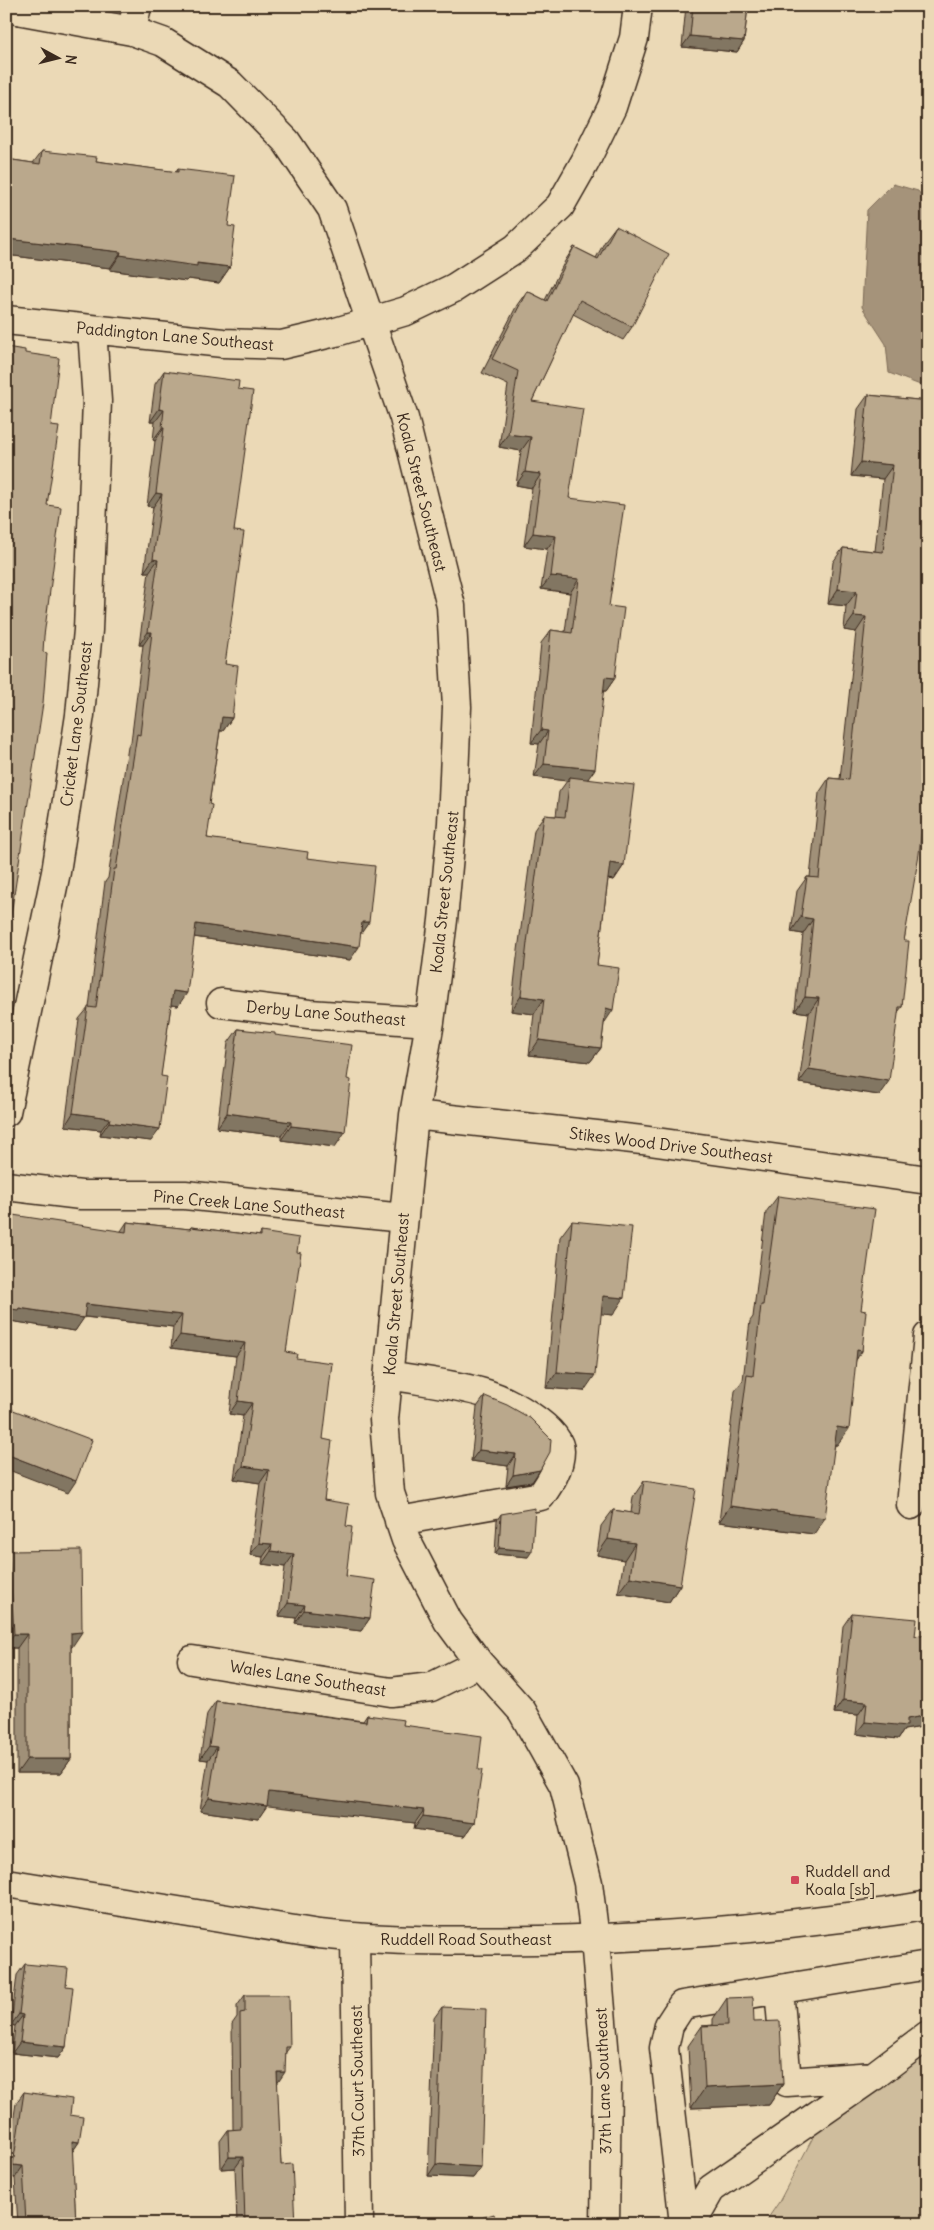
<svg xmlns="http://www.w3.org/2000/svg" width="934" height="2230" viewBox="0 0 934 2230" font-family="Delius,sans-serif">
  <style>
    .green { fill: #cfbd9d; stroke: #85745e }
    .water { fill: #a5937a; stroke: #7b6955 }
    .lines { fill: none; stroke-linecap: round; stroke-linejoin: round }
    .minor-casing { stroke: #3b2a1e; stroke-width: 31 }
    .major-casing { stroke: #3b2a1e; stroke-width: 31 }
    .minor { stroke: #ebd9b6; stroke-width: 28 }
    .major { stroke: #ebd9b6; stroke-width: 28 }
    .wall { fill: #a09078; stroke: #3b2a1e }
    .shaded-wall { fill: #827662; stroke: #3b2a1e }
    .building { fill: #baa88c; stroke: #3b2a1e }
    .poi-dot { fill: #d1495b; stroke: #ebd9b6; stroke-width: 2 }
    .labels { text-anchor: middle; stroke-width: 4; stroke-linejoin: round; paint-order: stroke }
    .street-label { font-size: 16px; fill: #3b2a1e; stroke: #ebd9b6 }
    .poi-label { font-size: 16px; fill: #3b2a1e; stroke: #ebd9b6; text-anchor: start }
  </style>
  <rect width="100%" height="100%" fill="#ebd9b6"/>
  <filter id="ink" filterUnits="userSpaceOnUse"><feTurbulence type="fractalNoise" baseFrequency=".02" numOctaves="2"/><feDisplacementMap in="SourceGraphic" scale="10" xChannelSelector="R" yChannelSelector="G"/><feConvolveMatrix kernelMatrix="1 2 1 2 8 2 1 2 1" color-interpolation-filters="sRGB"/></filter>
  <g filter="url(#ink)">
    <path class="green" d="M928 2035V2224H764L779 2202 829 2107Z"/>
    <path class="water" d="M893 184 918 191 928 204 926 299 928 301V388L889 373 886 344 862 307 867 210Z"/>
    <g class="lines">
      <g class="minor-casing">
        <path id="minor" d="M6 8 132 31 163 42 230 84 286 141 332 209 404 418 451 606 457 707 452 823 443 920 430 1022 414 1115 384 1419 390 1493 406 1540 448 1621 479 1663 522 1711 564 1786 588 1883 595 1939 607 2081 605 2224
          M132 31 137 6
          M6 320 223 343 281 345 336 332 406 311 454 288 516 248 560 206 585 162 612 107 634 38 638 6
          M221 1003 309 1014 430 1022
          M6 1112 56 872 80 715 88 630 97 401 92 330
          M414 1115 642 1140 928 1180
          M6 1186 81 1195H185L403 1218
          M389 1375C421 1381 456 1384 487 1394 506 1400 560 1428 560 1451 560 1468 550 1483 541 1496L399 1521
          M911 1505 928 1336
          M192 1660 391 1692 431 1687 479 1663
          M355 1938 359 2224
          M779 1989 787 2082 874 2076
          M684 2224 664 2048 669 2025 682 2005 928 1965
          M691 2224 711 2189 875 2075 928 2035"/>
      </g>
      <g class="major-casing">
        <path id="major" d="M6 1883 319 1934C392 1942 466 1941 539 1940 634 1938 728 1932 823 1920 858 1916 893 1912 928 1905"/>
      </g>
      <use href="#minor" class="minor"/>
      <use href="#major" class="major"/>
    </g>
    <path class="wall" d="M686 6H748L744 41 737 52 682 47Z
      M42 151 96 161 176 172 178 169 228 226 230 267 219 283 188 279 186 281 110 270V268L6 255V159L33 163Z
      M616 226 632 327 623 340 573 314 532 401 569 498 609 606 615 678 606 691H603L588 779 624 865 614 880 608 879 597 965 604 1023 601 1048 590 1062 529 1055 534 1014 511 1011 517 958 534 830 544 815 556 816 559 792 567 781 534 777 539 744 531 743 541 643 551 630 565 632 570 593 541 589 547 549 524 546 532 488 516 485 521 451 499 447 508 385 482 373 517 305 527 291 545 300 565 261 574 247 596 258 606 239Z
      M164 371 238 389 234 531 225 664 232 718 223 731H220L209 804 207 838 307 858 369 922 360 934 350 960 194 937 178 1006 171 1005 151 1141 100 1135 101 1130 65 1126 79 1019 89 1007 105 882 108 878 128 747 131 742 143 645H139L149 572H144L153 507 147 506 155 441 153 440 155 422H150L155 384Z
      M868 395 928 401 927 782 904 941 902 1007 898 1012 879 1095 799 1083 809 1013 795 1011 803 934 791 932 797 891 807 877H810L819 793 829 778 840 779 856 632 844 630 846 606 828 604 833 562 843 548 875 551 883 479 851 476 858 409Z
      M238 1029 275 1035 335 1147 281 1140V1136L217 1128 228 1043Z
      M778 1196 861 1310 862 1351 856 1360 837 1445H835L814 1534 719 1522 735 1391 743 1380 750 1321 753 1317 766 1212Z
      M572 1221 613 1315 601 1313 584 1391 546 1388 560 1237Z
      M127 1222 189 1229 191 1227 259 1236 261 1232 297 1252 286 1352 296 1358 323 1439 324 1500 346 1526V1576L370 1618 361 1631 295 1623 296 1618 279 1616 285 1567 262 1564 263 1557 250 1555 260 1483 234 1479 243 1416 229 1414 236 1356 171 1348 173 1327 84 1317 75 1331 10 1321 9 1323 6 1322 121 1231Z
      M485 1396 540 1470 532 1482 506 1486 508 1466 471 1461 477 1407Z
      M644 1481 680 1585 669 1602 618 1593 624 1560 597 1555 601 1526 613 1510 631 1513 633 1497Z
      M501 1514 528 1557 495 1554 497 1520Z
      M9 1551 72 1647H71V1759L61 1773H17V1648H6V1554Z
      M852 1613 915 1636 928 1634V1726L904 1730 898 1739 856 1734 858 1715 834 1713 843 1626Z
      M216 1701 363 1721 367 1715 403 1725 478 1770 474 1823 465 1836 414 1829 415 1823 267 1805 258 1819 200 1811 208 1760 200 1759 207 1714Z
      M25 1964 66 1986V2047L58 2058 12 2053 15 2026 11 2025 17 1975Z
      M245 1995 290 2047 286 2052 277 2084 281 2165 295 2224H237L235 2168 221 2169 220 2141 228 2130H233L232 2024 237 2017V2006Z
      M727 1998 783 2084 769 2105 691 2108 688 2046 702 2026 713 2025V2019Z
      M442 2007 481 2167 473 2178 428 2176 434 2018Z
      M24 2092 70 2115 79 2142 72 2152 76 2224H18L15 2178 6 2176V2169L16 2103Z"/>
    <path class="shaded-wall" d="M902 6H928V9Z
      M690 36 744 41 737 52 682 47Z
      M8 239 121 252 110 268 6 255V241Z
      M120 255 230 267 219 283 188 279 186 281 110 270Z
      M159 409 164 410 155 422H150Z
      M162 428H164L155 441 153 440Z
      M508 434 531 437 521 451 499 447Z
      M861 462 893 465 883 479 851 476Z
      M525 472 541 474 532 488 516 485Z
      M156 493 162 494 153 507 147 506Z
      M533 533 556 536 547 549 524 546Z
      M153 559 158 560 149 572H144Z
      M551 576 579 579 570 593 541 589Z
      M838 589 857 591 846 606 828 604Z
      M854 616 866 617 856 632 844 630Z
      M148 632H152L143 645H139Z
      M605 677 615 678 606 691 595 690Z
      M222 717 232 718 223 731 213 730Z
      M541 730 548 731 539 744 531 743Z
      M544 764 595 769 585 783 570 777 567 781 534 777Z
      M610 863 624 865 614 880 600 878Z
      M801 917 813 919 803 934 791 932Z
      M362 922H369L360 935Z
      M196 924 359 947 350 960 187 936Z
      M173 991 187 993 178 1006 164 1004Z
      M521 996 544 999 534 1014 511 1011Z
      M805 997 819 998 809 1013 795 1011Z
      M606 1008 613 1010 603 1025Z
      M539 1040 601 1048 590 1062 529 1055Z
      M809 1069 889 1081 879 1095 799 1083Z
      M73 1113 110 1118 101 1130 65 1126Z
      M227 1113 291 1122 281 1136 217 1128Z
      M109 1122 160 1129 151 1141 100 1135Z
      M291 1126 345 1132 335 1147 281 1140Z
      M603 1296 624 1298 613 1315 591 1313Z
      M86 1304 182 1315 173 1327 77 1316Z
      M6 1308H19L84 1318 75 1331 10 1321 9 1323 6 1322Z
      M180 1335 245 1343 236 1356 171 1348Z
      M857 1350 862 1351 851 1367Z
      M557 1372 595 1375 584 1391 546 1388Z
      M238 1401 252 1403 243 1416 229 1414Z
      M837 1427 849 1429 837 1445 826 1444Z
      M479 1450 516 1454 508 1466 471 1461Z
      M6 1454 76 1481 68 1493 6 1469Z
      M243 1466 269 1470 260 1483 234 1479Z
      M540 1470 532 1482 506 1486 513 1475Z
      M730 1506 825 1518 814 1534 719 1522Z
      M608 1539 635 1543 624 1560 597 1555Z
      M259 1543 272 1544 263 1557 250 1555Z
      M499 1548 532 1551 528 1557 495 1554Z
      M271 1551 294 1554 285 1567 262 1564Z
      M630 1577 680 1585 669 1602 618 1593Z
      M288 1603 305 1605 296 1618 279 1616Z
      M304 1610 370 1618 361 1631 295 1623Z
      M82 1632 72 1647H61L71 1633Z
      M14 1634H27L17 1648H6V1644Z
      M843 1700 867 1702 858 1715 834 1713Z
      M928 1715V1726L904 1730 898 1739 856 1734 865 1722 907 1719Z
      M209 1746 217 1747 208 1760 200 1759Z
      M27 1759H71L61 1773H17Z
      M269 1792 424 1810 415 1823 260 1805Z
      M209 1798 267 1806 258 1819 200 1811Z
      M423 1816 474 1823 465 1836 414 1829Z
      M19 2014 23 2015 15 2026 11 2025Z
      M20 2042 66 2047 58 2058 12 2053Z
      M277 2072H285L277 2084Z
      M783 2084 769 2105 691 2108 705 2088Z
      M72 2141 79 2142 71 2154Z
      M229 2157H243L235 2168 221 2169Z
      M436 2164 481 2167 473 2178 428 2176Z
      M13 2165 23 2166 15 2178 6 2176V2174Z"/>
    <path class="building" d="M693 6H748L744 41 690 36Z
      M42 151 97 157 96 161 178 172V169L235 176 228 226 235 227 230 267 197 263V266L120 255 121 252 8 239 7 243H6V159L40 164Z
      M616 226 669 254 632 327 580 300 532 401 583 409 569 498 624 505 609 606 624 608 615 678 605 677 595 769 544 764 548 731 541 730 551 630 572 633 579 579 551 576 556 536 533 533 541 474 525 472 531 437 508 434 518 371 492 359 527 291 547 301 574 247 598 259Z
      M6 347 25 350V353L59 358 51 426 59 427 47 505 61 507 44 636 43 652 47 653 43 703 6 948Z
      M164 371 239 381 238 389 253 391 234 531 244 532 225 664 238 666 232 718 222 717 209 804 212 805 207 838 308 852 307 858 375 866 369 922H362L359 947 196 924 187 993 173 991 161 1076 167 1077 160 1129 109 1122 110 1118 73 1113 88 1007 96 1008 114 869H116L137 734 140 735 152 632H148L158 560 153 559 162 494 156 493 164 428H162L164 410 159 409Z
      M868 395 928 401V778L919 854 904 941H909L902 1007H899L889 1081 809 1069 819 998 805 997 813 919 801 917 807 877 819 878 829 778 849 780 866 617 854 616 857 591 838 589 843 548 883 552 893 465 861 462Z
      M570 777 634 785 624 865 610 863 597 965 619 968 613 1010 606 1008 601 1048 539 1040 544 999 521 996 527 943 544 815 565 817Z
      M238 1029 275 1033V1035L352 1045 347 1079 351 1080 345 1132 291 1126V1122L227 1113Z
      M778 1196 875 1209 861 1310 866 1311 862 1351 857 1350 849 1429 837 1427 825 1518 730 1506 747 1375 753 1376 761 1305H763Z
      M6 1214 126 1232 127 1222 190 1229 191 1227 261 1236V1232L299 1238 297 1252 301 1253 286 1352 297 1354 296 1358 332 1363 323 1439 332 1441 324 1500 349 1504 346 1526 352 1527 346 1576 375 1580 370 1618 304 1610 305 1605 288 1603 294 1554 271 1551 272 1544 259 1543 269 1470 243 1466 252 1403 238 1401 245 1343 180 1335 182 1315 86 1304 84 1318 19 1308 18 1310 6 1308Z
      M572 1221 632 1227 624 1298 603 1296 595 1375 557 1372Z
      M485 1396 507 1405 530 1418 551 1439 550 1452 540 1470 513 1475 516 1454 479 1450Z
      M8 1408 92 1440 76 1481 6 1454V1413Z
      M644 1481 696 1489 680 1585 630 1577 635 1543 608 1539 613 1510 639 1514Z
      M535 1508 532 1551 499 1548 501 1514Z
      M81 1550 82 1632 71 1633V1759H27V1634H14L9 1551Z
      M852 1613 917 1619 915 1636 928 1634V1715L907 1719V1726L865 1722 867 1702 843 1700Z
      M216 1701 366 1722 367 1715 404 1720 403 1725 482 1736 478 1770H482L474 1823 423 1816 424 1810 269 1792 267 1806 209 1798 217 1747 209 1746Z
      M25 1964 68 1968 66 1986 73 1987 66 2047 20 2042 23 2015 19 2014Z
      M245 1995H289L290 2047H286L285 2072H277L281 2165 292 2164 295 2224H245L243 2157H229L228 2130 241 2129 240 2013 245 2012Z
      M753 1997 754 2022 780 2021 783 2084 705 2088 702 2026 728 2025 727 1998Z
      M442 2007 486 2009 481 2167 436 2164Z
      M24 2092 72 2099 70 2115 83 2117 79 2142 72 2141 76 2224H26L23 2166 13 2165Z
      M494 2214 497 2224H461Z"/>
  </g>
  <rect class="poi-dot" x="790" y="1875" width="10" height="10" rx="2.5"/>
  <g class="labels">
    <g class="street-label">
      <text transform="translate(175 336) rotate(5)" y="6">Paddington Lane Southeast</text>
      <text transform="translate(422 492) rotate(76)" y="6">Koala Street Southeast</text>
      <text transform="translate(76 724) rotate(-83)" y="6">Cricket Lane Southeast</text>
      <text transform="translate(444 892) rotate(-84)" y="6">Koala Street Southeast</text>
      <text transform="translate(326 1013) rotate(5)" y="6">Derby Lane Southeast</text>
      <text transform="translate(671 1145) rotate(7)" y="6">Stikes Wood Drive Southeast</text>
      <text transform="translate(249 1204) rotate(5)" y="6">Pine Creek Lane Southeast</text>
      <text transform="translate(396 1294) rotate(-85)" y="6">Koala Street Southeast</text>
      <text transform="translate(308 1678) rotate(9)" y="6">Wales Lane Southeast</text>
      <text x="466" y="1945">Ruddell Road Southeast</text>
      <text transform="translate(357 2081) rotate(-91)" y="6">37th Court Southeast</text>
      <text transform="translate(603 2081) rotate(-92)" y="6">37th Lane Southeast</text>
    </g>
    <g class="poi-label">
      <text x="805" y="1877">Ruddell and<tspan x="805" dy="18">Koala [sb]</tspan></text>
    </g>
  </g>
  <rect width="934" height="2230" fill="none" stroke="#ebd9b6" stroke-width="25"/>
  <rect x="12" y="12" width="909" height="2205" fill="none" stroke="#3b2a1e" stroke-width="2" filter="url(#ink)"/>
  <g transform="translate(58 58) rotate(97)" stroke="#ebd9b6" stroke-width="4" paint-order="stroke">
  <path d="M0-4L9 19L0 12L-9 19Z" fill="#3b2a1e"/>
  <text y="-8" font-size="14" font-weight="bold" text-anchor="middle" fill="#3b2a1e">N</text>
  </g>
</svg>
